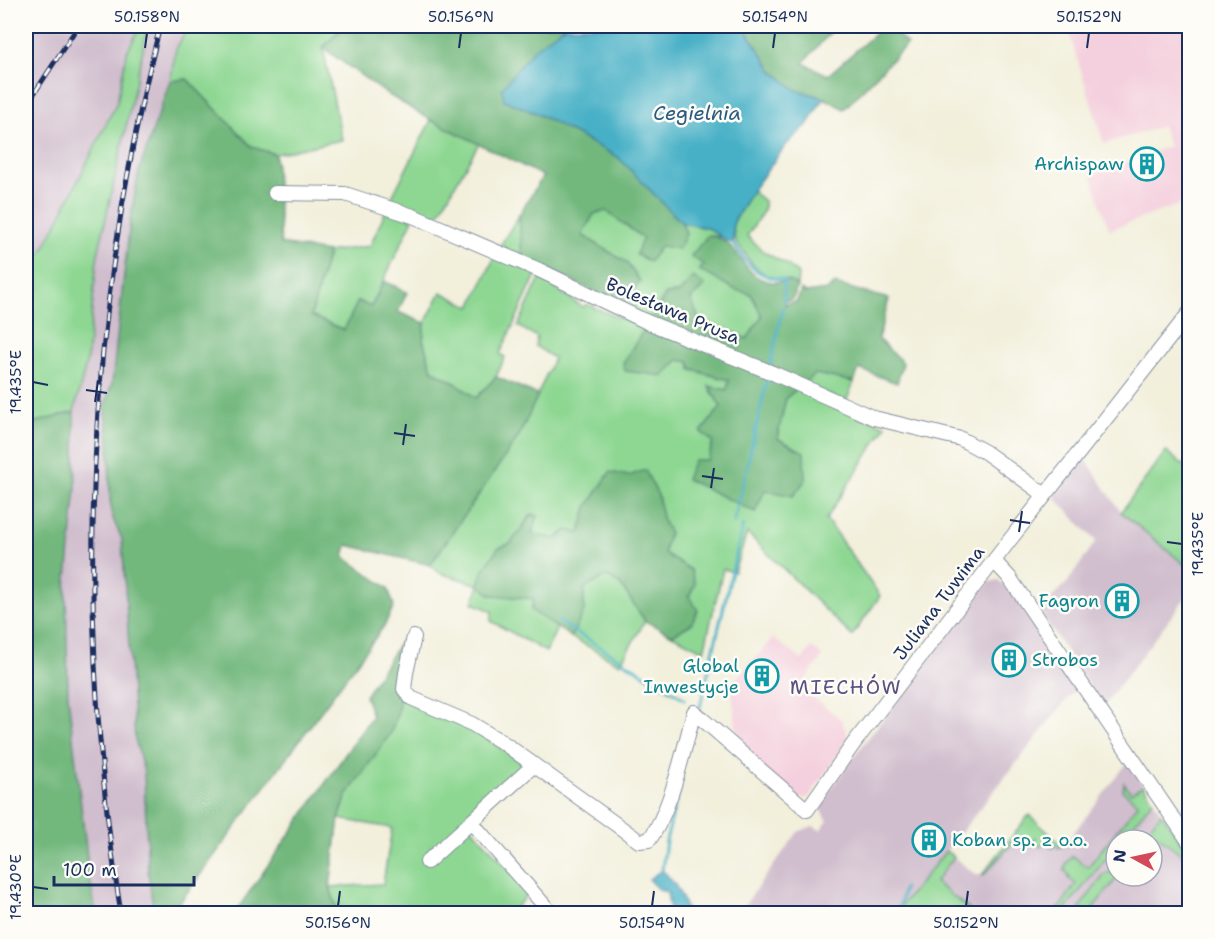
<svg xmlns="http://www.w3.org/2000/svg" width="1215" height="939" viewBox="0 0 1215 939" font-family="'Shantell Sans',sans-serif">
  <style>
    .built { fill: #f4cfdd }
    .industrial { fill: #d0bdcd; fill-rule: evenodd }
    .green { fill: #8ed793; stroke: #548378; stroke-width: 1.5 }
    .forest { fill: #72b87d; stroke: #46746e; stroke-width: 1.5 }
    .water { fill: #47b0c6; stroke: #317092; stroke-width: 1.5 }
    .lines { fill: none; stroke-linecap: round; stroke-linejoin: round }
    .stream { stroke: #47b0c6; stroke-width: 3 }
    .minor-casing { stroke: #868f9c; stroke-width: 16 }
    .minor { stroke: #fff; stroke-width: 14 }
    .rail-casing { stroke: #1b2f5e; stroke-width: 5 }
    .rail { stroke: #fdfcf7; stroke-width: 3; stroke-dasharray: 9; stroke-linecap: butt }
    .ticks { fill: none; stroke: #1b2f5e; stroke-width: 2 }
    .labels { text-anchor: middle; stroke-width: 5; stroke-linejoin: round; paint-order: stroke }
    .culture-label { font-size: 18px; fill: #0d838f; stroke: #fdfcf7; text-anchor: end }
    .street-label { font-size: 18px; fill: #1b2f5e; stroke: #fdfcf7 }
    .water-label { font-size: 20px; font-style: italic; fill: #2a5c82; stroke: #fdfcf7 }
    .neighbourhood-label { font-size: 20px; letter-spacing: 1.5px; fill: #595184; stroke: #fdfcf7 }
    .neatline { fill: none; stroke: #1b2f5e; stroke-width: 2 }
    .ticks-label { font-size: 15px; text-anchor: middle; fill: #1b2f5e }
  </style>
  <rect width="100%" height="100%" fill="#fdfcf7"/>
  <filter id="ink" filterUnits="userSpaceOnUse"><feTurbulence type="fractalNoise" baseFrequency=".0167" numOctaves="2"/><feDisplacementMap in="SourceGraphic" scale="12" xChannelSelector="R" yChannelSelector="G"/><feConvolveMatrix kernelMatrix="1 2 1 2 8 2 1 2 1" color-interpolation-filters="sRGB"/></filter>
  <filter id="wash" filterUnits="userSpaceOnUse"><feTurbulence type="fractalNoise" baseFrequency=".008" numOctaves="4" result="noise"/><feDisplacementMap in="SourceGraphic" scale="24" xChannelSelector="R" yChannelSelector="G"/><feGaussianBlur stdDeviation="1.35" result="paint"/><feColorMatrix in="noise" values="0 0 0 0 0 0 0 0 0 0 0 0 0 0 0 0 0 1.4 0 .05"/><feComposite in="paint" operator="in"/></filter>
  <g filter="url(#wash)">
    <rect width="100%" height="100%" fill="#f2efdb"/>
    <path class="built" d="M1067 26H1189V201L1109 230 1091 175 1169 146 1162 126 1104 144Z
      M773 638 802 660 811 647 823 656 800 687 842 720 848 739 808 798H793L738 744 731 684Z"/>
    <path class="industrial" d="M26 26H189L176 49 170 81 139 171 130 221 112 384 104 406 109 439 113 519 122 539 135 739 144 772 148 872 154 913H96L89 874 68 696 66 588 76 488 74 412 87 360 97 259 148 27 138 31 127 52 117 101 46 245 26 277Z
      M1085 458 1121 512 1189 568V593L1103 707 1039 610 1067 583 1096 541 1054 497Z
      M998 580 1013 593 1077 687 946 851 976 875H982L1029 815 1061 844H1065L1128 762 1189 855V913H967L924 879 895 913 738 914 798 832 813 826 820 830 828 821 821 811 822 801 866 741 990 582ZM1116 840H1152V876H1116Z"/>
    <path class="green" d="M148 26 97 259 87 360 74 412 33 423H26V277L46 245 117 102 127 52 138 31Z
      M189 26H343L323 48 342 140 275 154 252 147 187 79 170 81 176 49Z
      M431 120 479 143 435 220 389 203Z
      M752 191 764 201V210L747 236 764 252 788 265 798 274 797 286 790 281 767 276 753 265 735 240 733 224Z
      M386 210 413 219 371 307 358 301 344 330 311 316 328 252 370 246Z
      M606 210 644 239 661 246 686 234 682 223 708 228 720 237 708 235 704 265 700 270 736 290 751 294 762 316 747 339 728 330 717 335 703 330 691 299 679 293 666 294 650 319 622 305 640 281 626 262 582 235 594 214Z
      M519 215 522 257 500 246Z
      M496 254 536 275 500 354 505 357 496 377 476 398 455 383 432 370 423 340 425 323 441 292 471 307Z
      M540 278 583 307 587 304 619 318 621 313 647 325 623 363 664 376 678 360 690 362 691 370 729 380 728 390 709 387 721 407 701 432 713 441 708 460 686 479 755 512 765 489 793 496 777 438 786 398 798 388 886 426 826 519 880 596 852 636 747 533 734 572 723 569 704 651 672 635 691 624 689 597 691 570 664 553 669 532 662 518 658 495 587 507 580 533 567 530 555 539 532 534 538 516 532 514 511 543 498 548 534 599 531 610 557 628 546 652 491 621 492 611 473 603 479 585 440 573 430 565 519 436 554 358 535 346 537 337 518 326Z
      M816 374 854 382 846 402 803 384Z
      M1166 451 1189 470V568L1121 512Z
      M606 576 620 584 645 621 620 664 571 637 584 611V589Z
      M399 690 469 727 527 765 467 822 529 893 511 913H338L330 887 383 884 392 828 339 819 347 795 364 769Z
      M1124 783 1131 793 1143 785 1153 800 1121 840H1116V846L1062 913 1055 914 1076 884 1068 878 1070 876 1065 871 1066 864 1072 856 1088 867 1138 804 1123 791Z
      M1161 813 1163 815 1189 853V860L1153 832 1149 837 1146 835 1147 830Z
      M1029 815 1061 844 1065 845 1058 848 1057 845H1054V848H1050L1051 842 1045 840 1041 847 1034 843 1037 837 1032 842 1024 837 1017 838 983 876 982 875Z
      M946 851 954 857 935 882 974 913H895Z
      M1110 872 1118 877 1089 913 1079 908 1105 874Z"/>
    <path class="forest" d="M343 26H565L534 49 504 100 538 114 618 157 682 223 686 234 679 249 661 246 649 262 636 254 643 238 606 211 594 214 582 235 626 262 640 281 622 305 522 257 519 215 543 176 431 120 387 94 323 48Z
      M743 26H836L803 63 828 75 884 26H888L907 44 844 109 824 98 796 90 773 71Z
      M187 79 252 147 275 154 281 244 328 252 311 316 344 330 358 301 371 307 384 281 407 292 398 312 425 323 423 340 432 370 455 383 476 398 496 377 538 395 519 436 430 565 347 545 344 557 388 588 394 606 384 626 172 913H154L148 872 144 772 135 739 122 539 113 519 110 500 109 439 104 406 112 384 130 221 139 171 170 81Z
      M708 235C742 240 739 277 771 282 777 283 784 282 790 281L797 286C795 294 794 300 786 301L785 305 797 301 801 290 806 293 827 290 835 284 889 299 878 339 903 363 897 383 859 369 854 382 816 374 786 398 777 438 804 452 805 481 793 496 765 490 755 512 686 479 694 460H708L713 442 701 432 721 407 709 386 727 390 729 380 691 369 690 362 678 360 664 376 625 371 623 363 666 294 679 293 693 277 705 285 691 299 703 330 717 335 728 330 747 339 762 316 751 294 736 290 699 270 704 265 691 256Z
      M74 412 76 488 66 588 68 696 89 874 96 913H26V423H33Z
      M645 470 658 495 662 518 669 532 664 553 691 570 695 584 689 597 698 610 691 624 672 635 645 621 620 584 606 576 584 589V611L571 637 531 610 534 599 491 595 479 585 483 570 498 548 511 543 532 514 538 516 532 534 555 539 567 530 580 533 587 507 610 472 629 476Z
      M400 642 402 673 398 711 391 733 347 795 339 819 330 887 338 913 234 914 372 716 365 696Z"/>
    <path class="water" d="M565 26H743L773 71 796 90 824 98 807 125 786 145 752 191 735 219 733 224V243L727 241 708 228 682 223 618 157 538 114 504 100 502 88 534 49Z
      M662 870C675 882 683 896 687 913H670L667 892 659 890 649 879Z"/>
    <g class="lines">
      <path class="stream" d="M176 26 193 29 259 26
        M733 243C748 265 756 277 784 280V300
        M770 367 783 307
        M734 522 768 376
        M558 621 685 699
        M700 707 743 525
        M662 870 666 841 679 789
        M898 914 904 888"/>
    </g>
  </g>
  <g filter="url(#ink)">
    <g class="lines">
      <g class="minor-casing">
        <path id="minor" d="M275 193 345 194 413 216 539 270 645 321 775 374 874 418 961 439 985 452 1045 495
          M994 561 1009 577 1190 843
          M414 637 406 673 404 689 411 698 472 724 505 744 534 765
          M472 823 552 914
          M427 862 534 765 639 841 649 840C671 811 684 748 694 712L807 810 854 743 1009 541 1190 312"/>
      </g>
      <use href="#minor" class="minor"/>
      <g class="rail-casing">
        <path id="rail" d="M26 106 78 26
          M121 914C73 617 86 316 160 26"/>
      </g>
      <use href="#rail" class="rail"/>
    </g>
  </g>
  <path class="ticks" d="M145 48 147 33M459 48 461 33M773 48 775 33M1087 48 1089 33M33 382 48 385M86 390 107 393M95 402 98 381M394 433 415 436M403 445 406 424M702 476 723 479M711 488 714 468M1010 520 1030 523M1019 532 1022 511M1167 542 1182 544M33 887 48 889M338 906 340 891M652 906 654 891M966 906 968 891"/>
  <defs>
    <g id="building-ring" transform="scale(1.725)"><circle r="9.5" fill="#fdfcf7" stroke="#0f9aa8" stroke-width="1.5"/><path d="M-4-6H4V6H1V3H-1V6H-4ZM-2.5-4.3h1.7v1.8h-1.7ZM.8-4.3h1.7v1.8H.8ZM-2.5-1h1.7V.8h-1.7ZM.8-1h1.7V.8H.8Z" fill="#0f9aa8"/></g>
  </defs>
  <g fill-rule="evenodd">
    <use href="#building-ring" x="1147" y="164"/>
    <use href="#building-ring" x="1122" y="601"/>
    <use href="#building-ring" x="1009" y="660"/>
    <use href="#building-ring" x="762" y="676"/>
    <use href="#building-ring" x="929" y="840"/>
  </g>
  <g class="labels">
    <g class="culture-label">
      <text x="1124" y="170">Archispaw</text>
      <text x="1099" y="607">Fagron</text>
      <text x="1032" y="666" text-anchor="start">Strobos</text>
      <text x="739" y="672">Global<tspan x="739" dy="21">Inwestycje</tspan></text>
      <text x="952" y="846" text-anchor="start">Koban sp. z o.o.</text>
    </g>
    <g class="street-label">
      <text transform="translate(673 311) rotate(23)" y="6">Bolesława Prusa</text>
      <text transform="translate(939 603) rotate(-53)" y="6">Juliana Tuwima</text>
    </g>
    <g class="water-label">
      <text x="697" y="120">Cegielnia</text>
    </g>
    <g class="neighbourhood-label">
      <text x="846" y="694">MIECHÓW</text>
    </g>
  </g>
  <rect width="1215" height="939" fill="none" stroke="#fdfcf7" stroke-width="66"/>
  <g transform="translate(1134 858) rotate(278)"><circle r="28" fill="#fdfcf7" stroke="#a3aaba" stroke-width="1.5"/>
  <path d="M0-4.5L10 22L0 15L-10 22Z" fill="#d1495b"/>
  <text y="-9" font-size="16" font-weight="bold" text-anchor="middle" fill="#1b2f5e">N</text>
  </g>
  <path d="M54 876v9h140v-9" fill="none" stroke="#1b2f5e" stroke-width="3"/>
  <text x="63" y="876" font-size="18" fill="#1b2f5e" stroke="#fdfcf7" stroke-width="4.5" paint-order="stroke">100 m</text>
  <rect x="33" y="33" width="1149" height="873" class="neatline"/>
  <g class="ticks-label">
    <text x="147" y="22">50.158°N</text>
    <text x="461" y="22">50.156°N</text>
    <text x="775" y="22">50.154°N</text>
    <text x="1089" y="22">50.152°N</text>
    <text transform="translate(16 382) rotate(-90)" y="5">19.435°E</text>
    <text transform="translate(1198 544) rotate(-90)" y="5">19.435°E</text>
    <text transform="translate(16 887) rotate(-90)" y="5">19.430°E</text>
    <text x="338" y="928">50.156°N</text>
    <text x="652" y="928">50.154°N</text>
    <text x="966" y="928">50.152°N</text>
  </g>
</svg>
